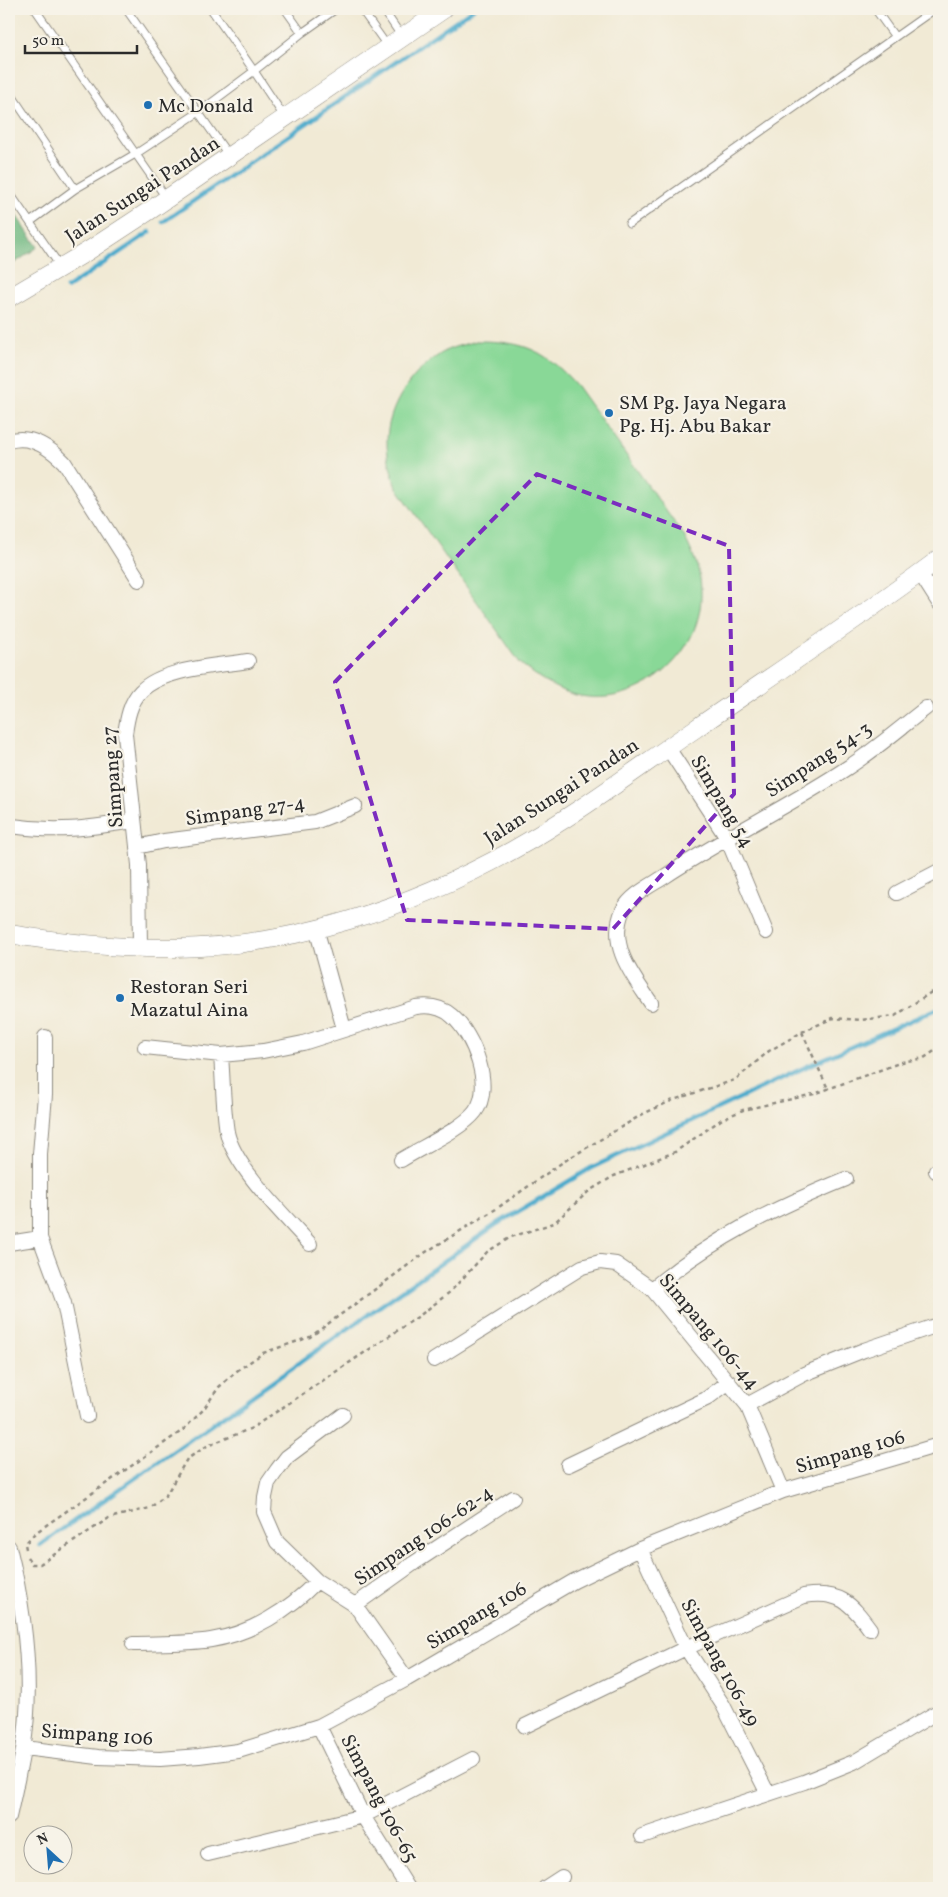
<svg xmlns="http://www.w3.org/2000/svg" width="948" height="1897" viewBox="0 0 948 1897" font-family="Vollkorn,serif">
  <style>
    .green { fill: #89d897; stroke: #5a8261 }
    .forest { fill: #6eb880; stroke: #4c7256 }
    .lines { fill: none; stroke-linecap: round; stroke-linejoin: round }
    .stream { stroke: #4dabcc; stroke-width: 4.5 }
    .service-casing { stroke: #8e8a80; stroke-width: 9 }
    .minor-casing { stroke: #8e8a80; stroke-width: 16 }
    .tertiary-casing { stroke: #8e8a80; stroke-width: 19 }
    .path { stroke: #8e8a80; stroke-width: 2.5; stroke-dasharray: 4 4; stroke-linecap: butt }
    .service { stroke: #fff; stroke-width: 7 }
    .minor { stroke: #fff; stroke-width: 14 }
    .tertiary { stroke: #fff; stroke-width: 18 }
    .marked { fill: none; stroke: #7b2cbf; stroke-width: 4; stroke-dasharray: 10 6; stroke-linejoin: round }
    .poi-dot { fill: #1f6fb2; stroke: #f7f3e8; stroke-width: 2 }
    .labels { text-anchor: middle; stroke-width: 4.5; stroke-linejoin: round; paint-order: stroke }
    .poi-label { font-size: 20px; fill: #2b2b2b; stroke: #f7f3e8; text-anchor: start }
    .street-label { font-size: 20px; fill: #2b2b2b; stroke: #f7f3e8 }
  </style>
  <rect width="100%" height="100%" fill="#f7f3e8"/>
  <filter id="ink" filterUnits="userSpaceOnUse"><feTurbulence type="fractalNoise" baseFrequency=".02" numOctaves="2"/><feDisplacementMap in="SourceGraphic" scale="10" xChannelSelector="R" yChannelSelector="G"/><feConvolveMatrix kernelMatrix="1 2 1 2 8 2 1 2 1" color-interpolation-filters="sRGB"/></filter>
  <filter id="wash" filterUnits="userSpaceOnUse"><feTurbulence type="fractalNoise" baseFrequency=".0096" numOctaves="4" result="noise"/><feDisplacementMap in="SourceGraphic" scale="20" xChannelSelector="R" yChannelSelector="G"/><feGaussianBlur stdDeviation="1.12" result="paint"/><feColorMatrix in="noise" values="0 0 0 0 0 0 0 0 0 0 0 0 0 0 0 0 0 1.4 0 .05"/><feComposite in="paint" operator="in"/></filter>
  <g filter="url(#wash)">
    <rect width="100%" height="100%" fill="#f1ead5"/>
    <path class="green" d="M476 341C525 341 545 350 577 386L684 536C693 554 701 571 701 590 704 654 639 710 576 695 553 689 537 677 520 663L395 485C393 475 389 465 388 455 381 412 411 370 447 350 456 346 467 344 476 341Z"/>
    <path class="forest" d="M9 205 38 247 9 267Z"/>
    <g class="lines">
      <path class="stream" d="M163 222 473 9
        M67 288 150 232
        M40 1545 497 1224 591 1168 810 1065 939 1008"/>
    </g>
  </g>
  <g filter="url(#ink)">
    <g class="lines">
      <g class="service-casing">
        <path id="service" d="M35 9 167 199
          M126 9 229 156
          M211 9 254 71 302 33
          M285 9 302 33 336 9
          M361 9 388 47
          M383 9 402 37
          M875 9 895 37
          M9 91 75 189
          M9 192 60 266
          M30 222 75 189 137 153 199 112 254 71 285 118
          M629 224 935 9"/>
      </g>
      <g class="minor-casing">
        <path id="minor" d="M9 441C30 434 50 448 64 462L139 580
          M920 573 939 603
          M668 748 727 838 766 932
          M12 826C58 833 88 828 133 821
          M137 847 164 841 315 822 355 806
          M897 893 939 871
          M316 928 344 1029
          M140 947 139 865 125 734C127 719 130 702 141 691 163 668 218 666 248 661
          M651 1003C633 976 607 945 623 910 631 895 650 886 664 877 723 838 788 807 847 768 875 750 900 728 926 708
          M45 1037V1095L40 1154V1238L64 1303 87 1416
          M145 1047 221 1055 263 1051 303 1043 416 1007C429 1005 442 1007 452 1016 474 1035 494 1087 475 1112 462 1129 420 1148 401 1160
          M221 1055C223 1080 223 1107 227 1132 234 1167 286 1217 310 1244
          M936 1171 939 1170
          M9 1243 40 1238
          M652 1289C711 1239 775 1208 846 1179
          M434 1360 582 1267 600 1262 616 1264 652 1289 747 1405 783 1491
          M747 1405 804 1374 864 1350 938 1325
          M343 1415 287 1457 277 1470 268 1483 265 1497 264 1512 277 1542 317 1581 355 1605 407 1679
          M568 1465 706 1399 729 1382
          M9 1547C25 1612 34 1683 23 1750 19 1772 14 1795 9 1817
          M640 1549 686 1648 723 1705 768 1794
          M355 1605 414 1563 513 1498
          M133 1644C159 1643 185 1644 211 1640 251 1634 289 1610 317 1581
          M319 1726 363 1816 408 1888
          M525 1726 686 1648 804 1596C839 1590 851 1603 870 1629
          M24 1748 98 1757 160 1759 199 1756 238 1751 319 1726 407 1679 574 1581 640 1549 783 1491 939 1445
          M642 1836 804 1782 854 1762 939 1711
          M208 1854 363 1816 473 1759
          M545 1888 562 1877"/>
      </g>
      <g class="tertiary-casing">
        <path id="tertiary" d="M9 298 88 251 149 211 444 9
          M9 934C64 943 119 949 175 948 292 947 411 907 513 850 576 815 635 770 695 729 776 673 860 618 939 559"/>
      </g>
      <path class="path" d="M802 1032 828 1089
        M26 1549 25 1544 35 1533 183 1430 203 1410 219 1387 238 1370 263 1353 310 1337 426 1252 496 1209 563 1162 643 1114 673 1100 735 1080 769 1051 802 1032 833 1018 861 1020 895 1016 939 987
        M27 1557 32 1564H40L109 1518 150 1508 166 1495 187 1459 207 1446 252 1428 419 1316 450 1292 487 1252 511 1237 554 1223 589 1191 614 1176 675 1152 722 1119 743 1110 814 1094 902 1062 924 1058 939 1048"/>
      <use href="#service" class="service"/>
      <use href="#minor" class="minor"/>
      <use href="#tertiary" class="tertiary"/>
    </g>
  </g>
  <path class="marked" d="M537 474 729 546 734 794 613 929 407 920 335 682Z"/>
  <g class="poi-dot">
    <circle cx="148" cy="105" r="5"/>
    <circle cx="609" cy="413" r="5"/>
    <circle cx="120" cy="998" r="5"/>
  </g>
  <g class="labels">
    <g class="poi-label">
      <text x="158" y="112">Mc Donald</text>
      <text x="619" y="409">SM Pg. Jaya Negara<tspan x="619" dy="23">Pg. Hj. Abu Bakar</tspan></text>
      <text x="130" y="993">Restoran Seri<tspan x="130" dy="23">Mazatul Aina</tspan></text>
    </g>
    <g class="street-label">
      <text transform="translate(142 189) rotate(-33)" y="7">Jalan Sungai Pandan</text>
      <text transform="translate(818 759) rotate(-33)" y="7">Simpang 54-3</text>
      <text transform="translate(112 777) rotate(-94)" y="7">Simpang 27</text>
      <text transform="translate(561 791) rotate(-33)" y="7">Jalan Sungai Pandan</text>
      <text transform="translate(723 801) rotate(59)" y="7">Simpang 54</text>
      <text transform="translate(245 810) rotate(-8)" y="7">Simpang 27-4</text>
      <text transform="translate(710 1331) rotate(50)" y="7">Simpang 106-44</text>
      <text transform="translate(850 1451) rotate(-16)" y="7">Simpang 106</text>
      <text transform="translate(423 1535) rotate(-34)" y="7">Simpang 106-62-4</text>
      <text transform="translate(476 1615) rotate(-31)" y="7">Simpang 106</text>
      <text transform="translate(721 1662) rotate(61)" y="7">Simpang 106-49</text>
      <text transform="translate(97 1734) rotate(4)" y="7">Simpang 106</text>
      <text transform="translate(380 1798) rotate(62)" y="7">Simpang 106-65</text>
    </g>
  </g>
  <rect width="948" height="1897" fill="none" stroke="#f7f3e8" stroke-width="30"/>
  <g transform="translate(48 1850) rotate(334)"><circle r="24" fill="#f7f3e8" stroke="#a5a39c"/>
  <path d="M0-4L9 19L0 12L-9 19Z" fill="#1f6fb2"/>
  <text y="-8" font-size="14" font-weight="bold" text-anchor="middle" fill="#2b2b2b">N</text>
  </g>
  <path d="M25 45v8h112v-8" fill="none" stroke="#2b2b2b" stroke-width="2.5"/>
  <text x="32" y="45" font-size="15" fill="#2b2b2b" stroke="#f7f3e8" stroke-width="4" paint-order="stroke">50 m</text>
</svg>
